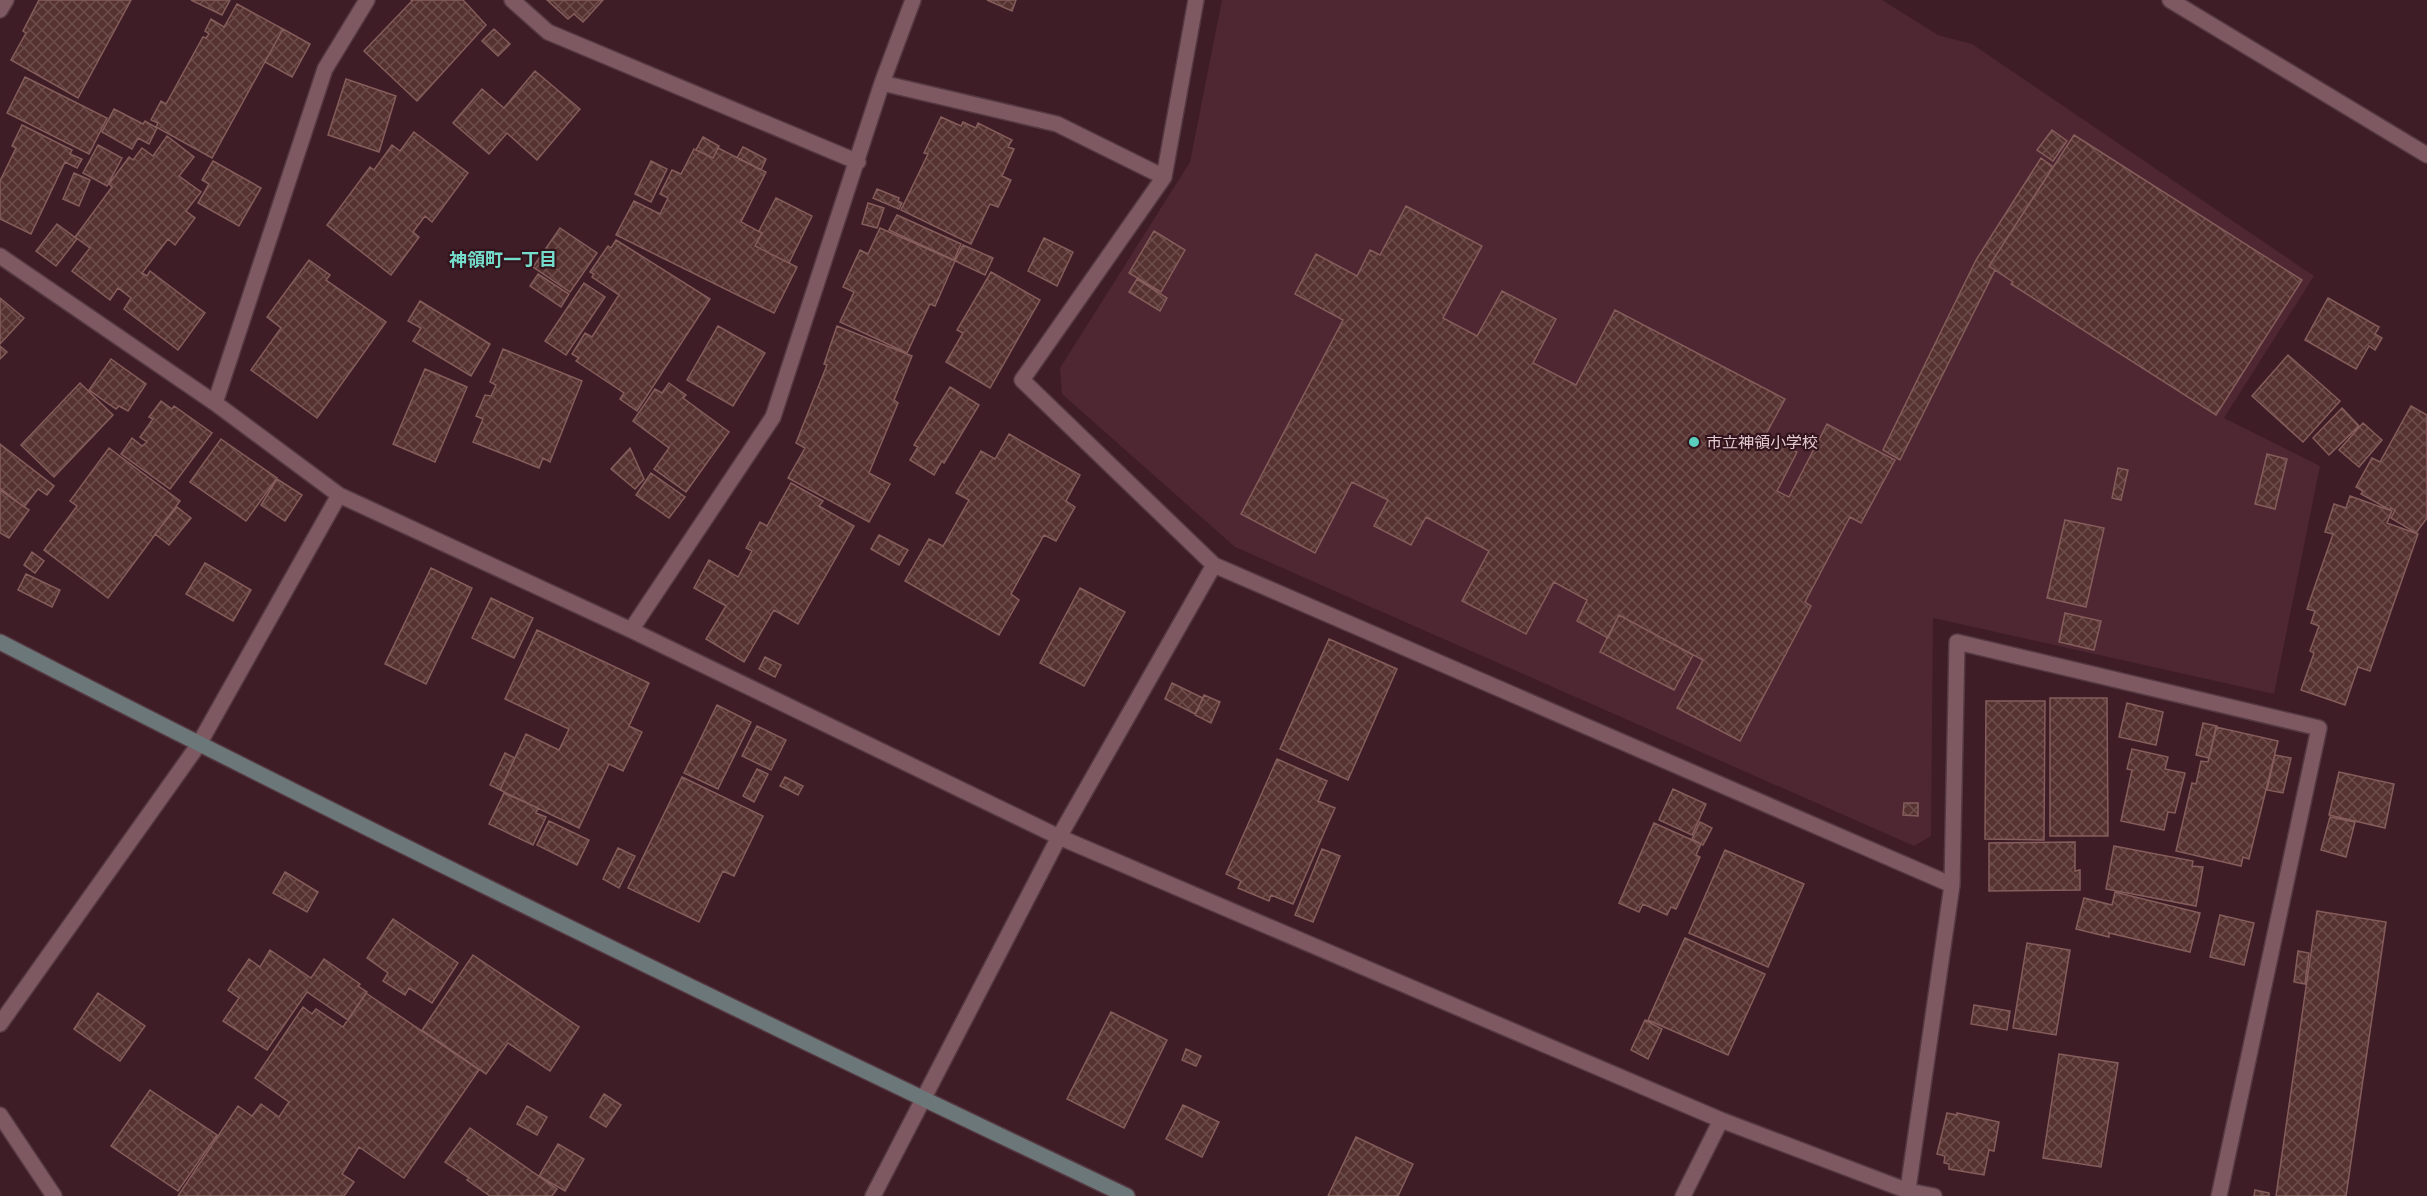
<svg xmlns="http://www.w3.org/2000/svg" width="2427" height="1196" viewBox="0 0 2427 1196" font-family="'PT Sans','Noto Sans JP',sans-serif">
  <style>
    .built { fill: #4e2733 }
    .building { fill: url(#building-cross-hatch); stroke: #855d5b; stroke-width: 1.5 }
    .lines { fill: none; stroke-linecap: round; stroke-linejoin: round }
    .street-casing { stroke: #553942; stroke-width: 18 }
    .secondary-casing { stroke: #553942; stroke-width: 18 }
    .street { stroke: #7f5962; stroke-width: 15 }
    .secondary { stroke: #6b7778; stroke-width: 15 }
    .poi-dot { fill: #5acebd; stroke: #33141d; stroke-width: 2 }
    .labels { text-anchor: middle; stroke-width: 4.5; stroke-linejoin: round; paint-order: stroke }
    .poi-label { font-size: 16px; fill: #e2cbd0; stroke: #33141d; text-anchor: start }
    .neighbourhood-label { font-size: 18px; font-weight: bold; fill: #75ddcc; stroke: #33141d }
  </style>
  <defs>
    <pattern id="building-cross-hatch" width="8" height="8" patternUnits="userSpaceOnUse" patternTransform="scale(1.5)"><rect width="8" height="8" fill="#553230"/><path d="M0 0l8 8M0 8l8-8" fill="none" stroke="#6d4e4d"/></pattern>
  </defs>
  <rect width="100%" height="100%" fill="#3e1d27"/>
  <path class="built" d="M1222 0H1882L1938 35 1972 44 2314 276 2224 418 2320 466 2274 694 1933 618 1931 836 1914 846 1235 547 1062 394 1060 368 1190 162Z"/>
  <path class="building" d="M39 0H131L78 98 11 60 26 33 23 31Z
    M191 0H230L222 15Z
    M411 0H463L486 25 417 101 364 51 412 1Z
    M547 0H603L583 22 574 14 568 19Z
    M987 0H1016L1012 11Z
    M237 4 283 29 212 158 156 127 158 123 151 120 161 101 166 104 203 37 206 38 209 34 205 31 211 19 224 27Z
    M283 29 310 44 292 77 265 62Z
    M494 29 510 44 498 56 482 41Z
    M535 71 580 109 537 160 507 133 489 154 453 123 482 89 504 108Z
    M25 77 107 118 89 154 7 113Z
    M346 79 396 96 379 152 328 135Z
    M114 109 143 124 145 121 157 128 149 144 138 138 132 149 102 132Z
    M941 117 961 126 963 122 976 128 978 123 1012 140 1008 147 1014 149 1002 176 1011 180 998 207 990 204 971 244 901 210 928 154 924 153Z
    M22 125 72 150 70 154 82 159 77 168 65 162 31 234 0 219V181L16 148 12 146Z
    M2052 130 2067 141 2053 161 2037 150Z
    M414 132 468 173 432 222 425 216 413 232 419 237 391 275 327 225 370 167 374 170 392 145 400 151Z
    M2074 135 2302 280 2216 415 2011 284 2013 282 1989 266Z
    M167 136 194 157 179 176 201 192 186 211 195 218 175 245 168 239 142 273 147 276 150 271 205 313 178 350 124 309 131 298 118 288 110 300 72 271 90 248 75 237 112 187 109 184 129 157 133 160 142 148 153 156Z
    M703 137 719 146 713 158 696 150Z
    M98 145 122 158 107 186 83 173Z
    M743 147 766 159 761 170 737 158Z
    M718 148 766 172 741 222 762 233 755 246 797 267 774 313 616 235 634 201 660 214 668 198 660 194 672 170 681 174 694 149 713 158Z
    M2041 158 2053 167 1989 266 1995 270 1900 460 1883 450 1976 260Z
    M213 161 261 188 239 226 198 203 209 184 202 180Z
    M651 161 667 169 651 202 635 194Z
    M74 173 90 180 79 206 63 199Z
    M877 189 899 198 898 201 902 203 899 209 873 198Z
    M776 198 812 216 789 263 755 246 762 233 759 231Z
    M868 203 884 208 877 228 862 224Z
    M1406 206 1482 246 1443 318 1477 336 1502 291 1556 319 1533 363 1576 385 1615 310 1785 399 1765 436 1797 452 1777 491 1789 497 1827 424 1895 460 1861 523 1850 517 1805 602 1811 606 1740 741 1677 708 1703 660 1619 615 1608 638 1577 621 1587 600 1554 582 1526 634 1462 601 1489 551 1426 517 1411 545 1374 526 1388 500 1352 482 1315 553 1241 514 1343 320 1295 294 1316 254 1357 276 1370 250 1380 255Z
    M897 215 961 244 954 260 889 230Z
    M57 224 77 239 56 266 36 251Z
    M560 228 597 253 570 292 533 267Z
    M880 228 955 261 935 306 930 304 907 353 840 322 854 292 843 287 860 250 868 254Z
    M1154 231 1185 250 1161 292 1129 273Z
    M1044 238 1073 252 1057 286 1028 271Z
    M616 240 710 299 637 411 620 399 624 393 576 361 579 358 572 354 585 333 592 337 619 295 592 277 594 274 590 272 608 246 611 248Z
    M963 245 993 258 985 275 955 261Z
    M309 260 330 275 326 280 386 322 317 418 251 370 281 328 267 317Z
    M991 272 1040 300 990 388 946 362 963 333 957 330Z
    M538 274 569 294 561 307 530 286Z
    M1137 279 1167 298 1160 311 1129 292Z
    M584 283 605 297 566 355 545 341Z
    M0 298 24 318 0 344Z
    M2328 298 2379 327 2375 334 2382 338 2375 350 2369 346 2356 369 2305 340Z
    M420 301 490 344 471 376 413 341 421 328 408 321Z
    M718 326 765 353 733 406 687 380Z
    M837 326 912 356 894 400 898 403 869 473 890 484 869 522 788 478 805 448 796 443 827 365 824 364Z
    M0 346 7 352 0 359Z
    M503 349 582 381 550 462 543 458 539 468 473 442 483 419 476 416 485 395 491 396 496 385 490 382Z
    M2288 355 2340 401 2303 442 2252 396Z
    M111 359 146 384 128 411 119 406 116 409 89 390Z
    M425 369 467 387 435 462 393 444Z
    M80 383 113 415 54 477 21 445Z
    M669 383 686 395 683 398 729 432 686 492 654 469 669 448 633 421 655 389 662 393Z
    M950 387 979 405 944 463 942 461 934 475 910 460 918 447 914 445Z
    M161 401 172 409 174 406 212 433 170 489 121 454 132 438 142 446 147 442 140 437 153 419 149 417Z
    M2411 406 2427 415V518L2416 533 2391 518 2395 510 2391 508 2390 510 2361 494 2363 491 2356 487 2372 458 2380 462Z
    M2342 408 2359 426 2329 455 2313 438Z
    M2363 423 2382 440 2359 467 2339 450Z
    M1009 434 1080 475 1066 501 1075 507 1056 541 1044 535 1011 594 1019 600 999 635 905 581 929 539 943 546 969 500 956 493 981 451 995 459Z
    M221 439 277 478 246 521 190 482Z
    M0 444 54 486 47 495 38 489 24 507 0 488Z
    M109 448 180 501 108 598 44 550 77 506 70 501Z
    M630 448 644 479 635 489 611 469Z
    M2267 454 2287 459 2275 509 2255 504Z
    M2118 468 2128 470 2121 500 2112 498Z
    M651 473 685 497 669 518 636 495Z
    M277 479 302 495 285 521 261 505Z
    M791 483 823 501 819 506 854 526 798 624 774 610 744 662 706 639 726 606 694 588 709 560 738 577 752 551 746 548 760 522 767 526Z
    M0 490 29 510 9 538 0 533Z
    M2350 496 2392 511 2387 523 2418 534 2370 671 2358 667 2345 705 2301 690 2314 653 2310 651 2319 626 2311 623 2315 611 2307 609 2333 534 2325 532 2334 504 2346 508Z
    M177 507 191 518 169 545 155 534Z
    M2065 520 2104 528 2086 607 2047 598Z
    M879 535 908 550 899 565 871 549Z
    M32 552 44 561 35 573 24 565Z
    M205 563 251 590 233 621 186 594Z
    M431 568 472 588 426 684 385 664Z
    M26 574 60 590 52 607 18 590Z
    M1080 588 1125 612 1084 686 1040 663Z
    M491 598 533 618 514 658 472 638Z
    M2065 613 2101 621 2094 650 2059 642Z
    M1619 615 1693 655 1674 690 1600 652Z
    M537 630 649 683 629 726 642 732 623 771 609 764 579 828 500 790 526 734 559 750 569 729 505 699Z
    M1329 639 1397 669 1348 780 1280 749Z
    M765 657 781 665 775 677 759 669Z
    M1172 683 1203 698 1195 714 1165 699Z
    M1204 695 1220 702 1211 723 1195 715Z
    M2050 698H2107L2108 836H2050Z
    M1986 701H2045L2044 840 1985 839Z
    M2127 703 2163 712 2156 745 2119 737Z
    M717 705 751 722 718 789 684 773Z
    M2203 723 2217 726 2209 758 2196 755Z
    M757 726 786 740 771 770 742 756Z
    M2216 727 2278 741 2249 859 2243 857 2241 866 2176 851 2192 783 2196 784 2201 761 2208 762Z
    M2132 749 2168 757 2165 769 2185 773 2175 813 2168 812 2164 830 2121 821 2132 770 2127 769Z
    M505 753 515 758 500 790 490 785Z
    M2275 755 2291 758 2283 793 2267 790Z
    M1277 759 1327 781 1318 801 1335 808 1293 904 1271 895 1269 901 1238 888 1241 881 1226 874Z
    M757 769 768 774 754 802 743 796Z
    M2339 772 2394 784 2385 828 2329 815Z
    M682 777 763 816 734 876 723 871 699 922 628 888Z
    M785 777 803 786 798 795 780 786Z
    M1673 789 1706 804 1692 835 1659 820Z
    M504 793 538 808 536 813 546 817 533 845 489 824Z
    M1904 803H1918V816L1903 815Z
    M2330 817 2355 822 2346 857 2321 850Z
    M549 821 589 840 577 865 537 845Z
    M1700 822 1712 828 1703 845 1692 839Z
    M1654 823 1701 844 1696 855 1700 857 1676 909 1671 907 1667 915 1643 904 1639 912 1619 903Z
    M2075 842V871L2080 870V890L1989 891V843Z
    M2114 846 2193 861 2192 866 2203 867 2196 906 2106 889Z
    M618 848 635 856 619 888 603 879Z
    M1322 849 1340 856 1313 922 1295 915Z
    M1725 850 1804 884 1768 967 1689 933Z
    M285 872 318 892 307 912 273 893Z
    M2115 892 2200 913 2190 952 2109 933V937L2076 929 2084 898 2112 905Z
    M2317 911 2386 922 2346 1196H2276Z
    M2220 915 2254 923 2244 965 2210 957Z
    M393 919 458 963 432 1003 409 988 405 995 383 981 388 973 367 958Z
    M1685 938 1765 974 1728 1055 1648 1020Z
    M2027 943 2070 950 2056 1035 2013 1028Z
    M270 950 311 978 324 959 360 984 358 986 367 992 348 1020 307 992 267 1050 223 1021 239 998 228 990 249 959 260 967Z
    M2298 951 2309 953 2305 984 2294 982Z
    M473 955 579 1027 550 1071 508 1043 486 1074 422 1030Z
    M98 993 145 1026 120 1061 74 1029Z
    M366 993 479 1070 404 1178 359 1147 342 1174 354 1182 344 1196H178L238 1106 252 1116 261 1104 279 1117 289 1102 255 1078 303 1007 312 1014 316 1009 343 1027Z
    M1974 1005 2010 1011 2007 1030 1971 1024Z
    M1111 1012 1167 1040 1124 1128 1067 1099Z
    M1645 1020 1662 1029 1648 1059 1631 1050Z
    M1186 1049 1201 1056 1196 1066 1182 1060Z
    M2059 1054 2118 1063 2101 1167 2043 1158Z
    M150 1090 217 1135 178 1191 111 1146Z
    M604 1094 621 1105 606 1127 590 1117Z
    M1183 1105 1219 1122 1202 1157 1166 1139Z
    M527 1106 547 1117 537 1135 517 1124Z
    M1947 1113 1957 1115V1113L1999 1122 1994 1151 1989 1150 1984 1175 1949 1169V1164L1944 1163 1945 1156 1937 1154Z
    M470 1128 557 1189 552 1196H490L467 1180 469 1178 445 1162Z
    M1356 1137 1413 1164 1398 1196H1328Z
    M558 1144 584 1159 565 1191 539 1176Z
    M2255 1190 2269 1193V1196H2254Z"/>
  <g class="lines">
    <g class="street-casing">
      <path id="street" d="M512 0 548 32 858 162
        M1196 0 1164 177 1022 380 1214 565 1952 885
        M2170 0 2427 155
        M0 10 6 0
        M882 83 1057 124 1164 177
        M0 256 215 403 339 495 631 630 1059 837 1721 1120 1908 1191 1934 1196
        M215 403 325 69 367 0
        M631 630 773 417 882 83 913 0
        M0 1024 199 744 339 495
        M0 1115 54 1196
        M873 1196 1059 837 1214 565
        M1683 1196 1721 1120
        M1907 1196 1952 885 1957 642 2319 728 2219 1196"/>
    </g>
    <g class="secondary-casing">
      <path id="secondary" d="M0 642C372 834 749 1016 1127 1196"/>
    </g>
    <use href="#street" class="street"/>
    <use href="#secondary" class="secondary"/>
  </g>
  <circle class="poi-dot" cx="1694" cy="442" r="6"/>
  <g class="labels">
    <g class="poi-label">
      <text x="1706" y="448">市立神領小学校</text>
    </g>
    <g class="neighbourhood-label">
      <text x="503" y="266">神領町一丁目</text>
    </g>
  </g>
</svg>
